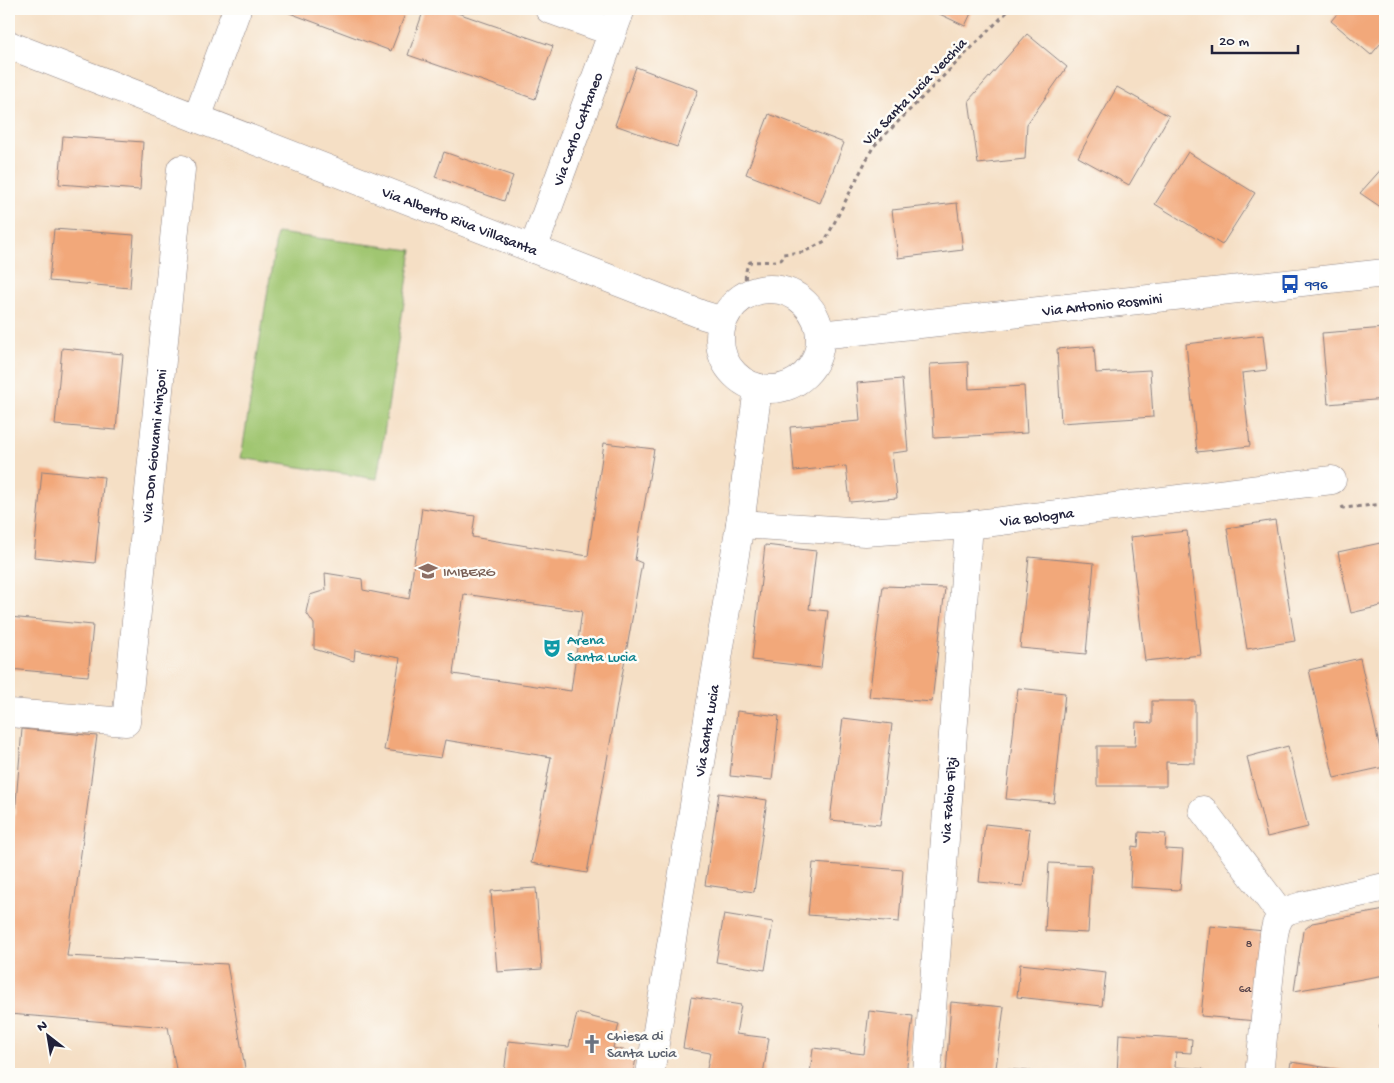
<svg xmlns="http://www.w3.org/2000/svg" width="1394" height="1083" viewBox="0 0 1394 1083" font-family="'Gochi Hand',sans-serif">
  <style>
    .green { fill: #a0c671; stroke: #617456 }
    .building { fill: #f2a87a; fill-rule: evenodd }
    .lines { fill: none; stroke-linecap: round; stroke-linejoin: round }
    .minor-casing { stroke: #8c8080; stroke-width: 29 }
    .path { stroke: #8c8080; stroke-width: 3; stroke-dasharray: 4 4; stroke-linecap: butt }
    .minor { stroke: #fff; stroke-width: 28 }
    .labels { text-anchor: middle; stroke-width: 5; stroke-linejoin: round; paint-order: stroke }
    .number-label { font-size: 12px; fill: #56444b }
    .street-label { font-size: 15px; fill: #22223b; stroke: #fdfcf7 }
    .transit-label { font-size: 15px; fill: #164399; stroke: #fdfcf7; text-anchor: start }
    .education-label { font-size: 15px; fill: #785e54; stroke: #fdfcf7; text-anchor: start }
    .culture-label { font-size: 15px; fill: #0d838f; stroke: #fdfcf7; text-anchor: start }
    .worship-label { font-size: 15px; fill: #5b616d; stroke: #fdfcf7; text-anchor: start }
  </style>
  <rect width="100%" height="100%" fill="#fdfcf7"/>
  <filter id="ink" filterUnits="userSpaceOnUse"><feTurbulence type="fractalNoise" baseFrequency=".02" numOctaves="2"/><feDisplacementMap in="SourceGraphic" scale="10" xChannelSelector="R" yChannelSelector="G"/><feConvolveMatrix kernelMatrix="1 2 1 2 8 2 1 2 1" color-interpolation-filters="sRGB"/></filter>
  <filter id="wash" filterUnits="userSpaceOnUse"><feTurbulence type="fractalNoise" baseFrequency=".0096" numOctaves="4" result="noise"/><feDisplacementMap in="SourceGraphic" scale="20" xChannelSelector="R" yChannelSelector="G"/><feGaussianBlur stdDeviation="1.12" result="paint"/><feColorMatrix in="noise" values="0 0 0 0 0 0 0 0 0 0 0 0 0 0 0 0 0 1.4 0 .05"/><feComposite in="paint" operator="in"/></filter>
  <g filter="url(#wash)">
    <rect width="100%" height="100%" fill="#f5dfc5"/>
    <path class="green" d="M277 233 412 250 377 479 241 458Z"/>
    <g id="blocks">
      <path class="building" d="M279 9H407L391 51Z
        M424 9H446L553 46 535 99 408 55Z
        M929 9H973L965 26Z
        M1341 9H1385V38L1371 55 1331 21Z
        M1027 34 1067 67 1027 124 1025 159 978 164 969 100Z
        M636 67 698 90 677 147 615 125Z
        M1117 87 1169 116 1129 185 1078 157Z
        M769 114 844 143 820 203 746 174Z
        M63 136 143 142 140 190 59 184Z
        M444 152 513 176 504 201 435 177Z
        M1188 152 1255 193 1222 245 1155 204Z
        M1385 165V210L1360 193Z
        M957 203 963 250 898 258 892 210Z
        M54 229 134 235 130 288 49 281Z
        M1385 328V399L1328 404 1322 333Z
        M1263 335 1267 370 1242 373 1250 446 1197 452 1186 344Z
        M1094 346 1096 373 1150 370 1153 417 1061 423 1057 349Z
        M62 348 123 354 116 430 55 425Z
        M968 362 969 389 1024 386 1027 433 934 438 930 364Z
        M902 379 908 451 892 453 897 498 850 502 846 466 794 471 790 427 860 421 857 383Z
        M604 443 654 449 635 560 642 563 587 873 531 863 551 757 445 740 441 758 384 750 400 658 355 650 354 661 314 649V624L306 612 310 595 326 590 325 573 362 579 363 590 409 599 422 508 475 516 472 537 588 556ZM464 594 582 611 571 691 453 674Z
        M42 471 104 477 95 563 34 557Z
        M1275 520 1295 641 1247 649 1227 528Z
        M1187 531 1201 655 1145 661 1130 537Z
        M1385 542V605L1351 613 1338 552Z
        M765 545 816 551 809 609 828 611 821 668 752 660Z
        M1029 557 1094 563 1086 654 1020 648Z
        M883 586 945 588 932 702 869 697Z
        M9 617 93 625 88 676 9 669Z
        M1360 658 1384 767 1334 778 1309 670Z
        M1018 688 1065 693 1054 803 1006 799Z
        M1152 701H1195V763L1166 762V786H1097V746H1135L1136 722 1152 723Z
        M737 711 779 716 772 780 730 776Z
        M843 718 892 724 880 825 830 820Z
        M22 729 97 736 67 956 227 964 246 1074H177L168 1027 9 1014V888Z
        M1288 746 1308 827 1267 837 1247 757Z
        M719 793 767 800 754 892 705 885Z
        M985 824 1030 829 1023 886 979 882Z
        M1139 832 1166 834 1165 849 1183 850 1180 890 1130 887 1132 846 1138 847Z
        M813 863 903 870 899 922 808 915Z
        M1049 863 1092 865 1088 933 1045 931Z
        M536 888 542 969 497 972 491 891Z
        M1385 910V975L1294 991 1303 931 1312 923Z
        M724 914 773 922 765 970 716 962Z
        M1210 926 1265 931 1256 1021 1201 1016Z
        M1020 964 1106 973 1102 1006 1017 997Z
        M691 997 741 1005 736 1034 769 1038 763 1074H706L710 1053 683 1048Z
        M951 1002 1004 1007 996 1068 1049 1073V1074H946Z
        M869 1011 913 1016 906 1074H810L813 1048 864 1054Z
        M577 1013 619 1024 613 1048 637 1053 633 1074H504L508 1041 569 1047Z
        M1385 1023V1053H1384L1379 1025Z
        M1119 1034 1192 1039 1191 1053 1176 1052 1175 1067 1203 1069 1202 1074H1117Z
        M1291 1062 1361 1073 1360 1074H1289Z"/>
    </g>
  </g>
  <g filter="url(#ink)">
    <use href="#blocks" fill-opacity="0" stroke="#8c8080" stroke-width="1"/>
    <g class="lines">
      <g class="minor-casing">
        <g id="minor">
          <path d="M549 9 596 26"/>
          <path id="s1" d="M9 45 703 315 723 321"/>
          <path d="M197 118 237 9"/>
          <path id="s2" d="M533 249 621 9"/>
          <circle cx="770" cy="339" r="50"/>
          <path id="s3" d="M820 335 1385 273"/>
          <path id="s4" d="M740 524 865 532 969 525 1332 480"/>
          <path id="s5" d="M9 713 126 722 181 169"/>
          <path d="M1203 810 1281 914 1276 925 1274 934 1259 1074"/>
          <path d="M1281 914 1289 910 1302 906 1385 887"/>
          <path id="s6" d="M650 1074 740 524 758 388"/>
          <path id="s7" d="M927 1074 969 525"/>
        </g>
      </g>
      <path class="path" d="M746 295C746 285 743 270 750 262L779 261 782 259 783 254 804 252 825 241 873 147 1010 9
        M1342 506 1343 508 1385 504"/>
      <use href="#minor" class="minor"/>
    </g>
  </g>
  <defs>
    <g id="bus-bare" transform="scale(1.5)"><path d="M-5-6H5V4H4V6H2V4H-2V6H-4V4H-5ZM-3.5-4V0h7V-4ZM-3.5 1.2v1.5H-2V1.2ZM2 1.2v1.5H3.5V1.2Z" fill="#1a4fb4" stroke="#fdfcf7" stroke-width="2.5" paint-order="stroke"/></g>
    <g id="school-bare" transform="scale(1.5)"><path d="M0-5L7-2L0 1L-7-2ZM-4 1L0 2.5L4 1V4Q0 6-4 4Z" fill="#8d6e63" stroke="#fdfcf7" stroke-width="2.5" paint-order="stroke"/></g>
    <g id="theatre-bare" transform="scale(1.5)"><path d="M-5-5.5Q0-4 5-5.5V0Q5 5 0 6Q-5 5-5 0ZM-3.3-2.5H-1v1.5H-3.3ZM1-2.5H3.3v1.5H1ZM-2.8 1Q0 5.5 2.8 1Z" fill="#0f9aa8" stroke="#fdfcf7" stroke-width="2.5" paint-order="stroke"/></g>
    <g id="church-bare" transform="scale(1.5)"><path d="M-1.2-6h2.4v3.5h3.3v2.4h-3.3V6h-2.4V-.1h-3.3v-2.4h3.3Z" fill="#6b7280" stroke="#fdfcf7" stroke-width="2.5" paint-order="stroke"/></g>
  </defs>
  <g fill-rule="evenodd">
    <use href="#bus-bare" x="1290" y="284"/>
    <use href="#school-bare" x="428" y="571"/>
    <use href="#theatre-bare" x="552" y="648"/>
    <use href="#church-bare" x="592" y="1044"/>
  </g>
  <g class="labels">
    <g class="number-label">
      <text x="1249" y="947">8</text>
      <text x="1245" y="992">6a</text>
    </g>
    <g class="street-label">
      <text transform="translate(914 91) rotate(-46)" y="5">Via Santa Lucia Vecchia</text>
      <text dy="5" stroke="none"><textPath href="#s2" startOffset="128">Via Carlo Cattaneo</textPath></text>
      <text dy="5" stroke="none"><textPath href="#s1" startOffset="484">Via Alberto Riva Villasanta</textPath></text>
      <text dy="5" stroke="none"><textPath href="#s3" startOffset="284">Via Antonio Rosmini</textPath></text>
      <text dy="5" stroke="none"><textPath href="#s5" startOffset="395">Via Don Giovanni Minzoni</textPath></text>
      <text dy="5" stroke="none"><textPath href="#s4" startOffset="298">Via Bologna</textPath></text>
      <text dy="5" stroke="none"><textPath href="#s6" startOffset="348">Via Santa Lucia</textPath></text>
      <text dy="5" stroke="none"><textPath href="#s7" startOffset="275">Via Fabio Filzi</textPath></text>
    </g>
    <g class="transit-label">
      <text x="1305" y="289">996</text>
    </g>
    <g class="education-label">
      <text x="443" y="576">IMIBERG</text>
    </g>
    <g class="culture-label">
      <text x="567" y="644">Arena<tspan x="567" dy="17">Santa Lucia</tspan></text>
    </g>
    <g class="worship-label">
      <text x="607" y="1040">Chiesa di<tspan x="607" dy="17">Santa Lucia</tspan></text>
    </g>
  </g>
  <rect width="1394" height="1083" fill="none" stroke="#fdfcf7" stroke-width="30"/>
  <g transform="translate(48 1036) rotate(329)" stroke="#fdfcf7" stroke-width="4" paint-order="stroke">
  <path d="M0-4L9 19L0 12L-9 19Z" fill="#22223b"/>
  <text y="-8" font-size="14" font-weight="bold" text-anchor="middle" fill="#22223b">N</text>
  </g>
  <path d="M1212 45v8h86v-8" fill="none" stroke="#22223b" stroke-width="2.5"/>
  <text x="1219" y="45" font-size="15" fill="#22223b" stroke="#fdfcf7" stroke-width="4" paint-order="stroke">20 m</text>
</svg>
